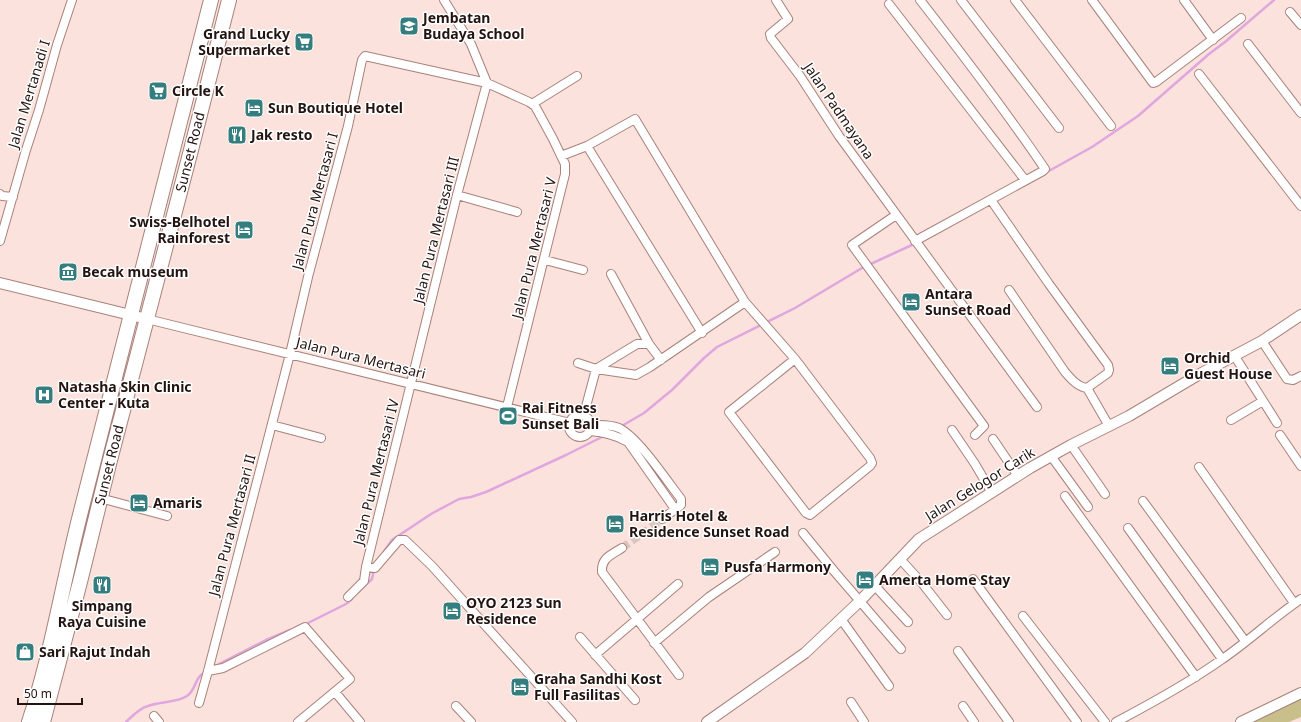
<svg xmlns="http://www.w3.org/2000/svg" width="1301" height="722" viewBox="0 0 1301 722" font-family="'Noto Sans',sans-serif">
  <style>
    .green { fill: #c9bf8b }
    .lines { fill: none; stroke-linecap: round; stroke-linejoin: round }
    .stream { stroke: #e0a6e0; stroke-width: 2.5 }
    .minor-tunnel { stroke: #dbc3be; stroke-width: 8; stroke-dasharray: 8 4; stroke-linecap: butt }
    .minor-casing { stroke: #a8827a; stroke-width: 10 }
    .tertiary-casing { stroke: #a8827a; stroke-width: 12 }
    .trunk-casing { stroke: #a8827a; stroke-width: 16 }
    .minor { stroke: #fff; stroke-width: 8 }
    .tertiary { stroke: #fff; stroke-width: 10 }
    .trunk { stroke: #fff; stroke-width: 14 }
    .labels { text-anchor: middle; stroke-width: 3; stroke-linejoin: round; paint-order: stroke }
    .poi-label { font-size: 14px; font-weight: bold; fill: #231411; stroke: #fff; text-anchor: start }
    .street-label { font-size: 14px; fill: #231411; stroke: #fff }
  </style>
  <rect width="100%" height="100%" fill="#fbe2dc"/>
  <path class="green" d="M1301 697V717L1289 722H1248Z"/>
  <g class="lines">
    <path class="stream" d="M1047 172 1092 147 1138 116 1209 54 1225 42 1274 0
      M620 427 644 413 672 390 704 358 717 347 795 308 862 268 914 244
      M383 553 392 540 431 514 459 499 471 497 486 492 566 455 606 435
      M358 592 372 579 374 570
      M304 625 346 604 352 599
      M213 667 266 640 290 630
      M126 722C132 716 140 708 148 706 161 701 176 703 187 696 197 689 193 679 205 672"/>
    <path class="minor-tunnel" d="M622 548 662 519"/>
    <g class="minor-casing">
      <path id="minor" d="M444 0 471 44 487 83
        M776 0 788 19 770 34 771 38 800 76 839 136 1037 407
        M961 0 1059 128
        M1015 0 1111 126
        M1092 0 1153 83 1156 82 1241 18
        M1184 0 1213 40
        M889 4 1025 180
        M1290 12 1301 25
        M1248 44 1301 113
        M1199 74 1301 206
        M532 104 577 76
        M587 146 702 333
        M561 156 587 146 635 119 745 302 795 359 870 458 872 463 870 466 810 515 806 513 729 412 795 359
        M0 194 2 196 13 197
        M457 195 517 212
        M991 200 1049 284 1108 365 1109 370 1108 373 1087 388
        M896 215 852 245 984 426 975 435
        M0 241 26 150 39 110 57 45 72 0
        M915 241 1043 171 1045 169C1005 110 963 55 920 0
        M545 260 583 270
        M611 274 649 344 661 360
        M1009 290 1065 372C1071 379 1078 387 1087 388
        M147 319 570 423
        M1262 341 1287 379 1293 380 1301 376
        M1234 355 1277 423
        M578 363 596 369 630 374 636 375 650 367 745 302
        M1087 388 1109 426
        M584 414 596 369 637 344H649
        M569 426a11 11 0 1 1 22 0a11 11 0 1 1-22 0Z
        M1231 420 1263 401
        M272 425 321 438
        M591 425C601 425 610 424 619 428 638 437 667 481 681 499V505L662 519
        M952 430 975 464 992 493
        M590 431C604 432 616 435 628 442L675 509
        M1280 435 1301 466
        M993 439 1018 476
        M1071 445 1105 494
        M1051 456 1088 507
        M1199 467 1294 603
        M1065 496 1196 677
        M100 498 167 516
        M1143 501 1245 641
        M1128 528 1222 659
        M803 533 834 571 901 649
        M622 548C611 555 601 558 602 572L679 675
        M901 560 922 583 947 615
        M366 567 375 568 399 540H405L432 566 572 722
        M973 579 1077 722
        M875 586 908 622
        M348 597 364 581 366 567 457 195 487 83
        M1023 616 1105 722
        M841 619 889 686
        M580 637 635 700
        M654 643 709 597 775 552
        M958 651 1009 722
        M595 655 678 584
        M208 671 223 668 305 627 350 679 298 722
        M335 692 360 722
        M851 702 864 722
        M199 703 208 671 290 354 308 277 348 126 362 60 365 56 487 83 529 102 535 106 553 139 565 164V174L507 407
        M456 706 471 722
        M963 706 974 722
        M154 716 159 722
        M1116 722C1152 703 1187 684 1221 660 1249 641 1273 618 1301 599"/>
    </g>
    <g class="tertiary-casing">
      <path id="tertiary" d="M0 283 147 319
        M707 722 805 653 860 601 919 539 1030 468 1071 445 1129 416 1198 375 1262 341 1301 315
        M1241 722 1301 693"/>
    </g>
    <g class="trunk-casing">
      <path id="trunk" d="M29 722C52 653 63 581 81 511 125 341 169 171 211 0
        M43 722 80 582 109 464 191 150 229 0"/>
    </g>
    <use href="#minor" class="minor"/>
    <use href="#tertiary" class="tertiary"/>
    <use href="#trunk" class="trunk"/>
  </g>
  <defs>
    <g id="school-square" transform="scale(1)"><rect x="-9" y="-9" width="18" height="18" rx="4" fill="#357e7f" stroke="#fff"/><path d="M0-5L7-2L0 1L-7-2ZM-4 1L0 2.5L4 1V4Q0 6-4 4Z" fill="#fff"/></g>
    <g id="supermarket-square" transform="scale(1)"><rect x="-9" y="-9" width="18" height="18" rx="4" fill="#357e7f" stroke="#fff"/><path d="M-6-5.5h2.5l.6 2H6L4.5 2H-2.5L-4.4-4H-6ZM-1.5 3.2a1.3 1.3 0 1 0 .1 0ZM3 3.2a1.3 1.3 0 1 0 .1 0Z" fill="#fff"/></g>
    <g id="hotel-square" transform="scale(1)"><rect x="-9" y="-9" width="18" height="18" rx="4" fill="#357e7f" stroke="#fff"/><path d="M-6-4.5h1.5V1H6V5H4.5V3h-9V5H-6ZM-4 0a1.8 1.8 0 1 1 3.6 0ZM.5 0V-2.5h3Q6-2.5 6 0Z" fill="#fff"/></g>
    <g id="restaurant-square" transform="scale(1)"><rect x="-9" y="-9" width="18" height="18" rx="4" fill="#357e7f" stroke="#fff"/><path d="M-5-6h1v4h1v-4h1v4h1v-4h1v5L-1.5 .5V6h-2V.5L-5-1ZM5-6V6H3V1.5H1.5Q1.5-4 5-6Z" fill="#fff"/></g>
    <g id="museum-square" transform="scale(1)"><rect x="-9" y="-9" width="18" height="18" rx="4" fill="#357e7f" stroke="#fff"/><path d="M0-6L6-3V-2H-6V-3ZM-5-1h2V3h-2ZM-1-1h2V3h-2ZM3-1h2V3H3ZM-6 4H6V6H-6Z" fill="#fff"/></g>
    <g id="hospital-square" transform="scale(1)"><rect x="-9" y="-9" width="18" height="18" rx="4" fill="#357e7f" stroke="#fff"/><path d="M-5-5h3v3.5h4V-5h3V5h-3V1.5h-4V5h-3Z" fill="#fff"/></g>
    <g id="stadium-square" transform="scale(1)"><rect x="-9" y="-9" width="18" height="18" rx="4" fill="#357e7f" stroke="#fff"/><path d="M0-5a6.5 5 0 1 0 0 10a6.5 5 0 1 0 0-10ZM-3.5-1.8h7v3.6h-7Z" fill="#fff"/></g>
    <g id="shop-square" transform="scale(1)"><rect x="-9" y="-9" width="18" height="18" rx="4" fill="#357e7f" stroke="#fff"/><path d="M-5-2.5h2.3a2.7 3.5 0 0 1 5.4 0H5L5.5 6h-11ZM-1.5-2.5h3a1.5 2.3 0 0 0-3 0Z" fill="#fff"/></g>
  </defs>
  <g fill-rule="evenodd">
    <use href="#school-square" x="409" y="26"/>
    <use href="#supermarket-square" x="304" y="42"/>
    <use href="#supermarket-square" x="158" y="91"/>
    <use href="#hotel-square" x="254" y="108"/>
    <use href="#restaurant-square" x="237" y="135"/>
    <use href="#hotel-square" x="244" y="230"/>
    <use href="#museum-square" x="68" y="272"/>
    <use href="#hotel-square" x="911" y="302"/>
    <use href="#hotel-square" x="1170" y="366"/>
    <use href="#hospital-square" x="44" y="395"/>
    <use href="#stadium-square" x="508" y="416"/>
    <use href="#hotel-square" x="139" y="503"/>
    <use href="#hotel-square" x="615" y="524"/>
    <use href="#hotel-square" x="710" y="567"/>
    <use href="#hotel-square" x="865" y="580"/>
    <use href="#restaurant-square" x="102" y="585"/>
    <use href="#hotel-square" x="452" y="611"/>
    <use href="#shop-square" x="25" y="652"/>
    <use href="#hotel-square" x="520" y="687"/>
  </g>
  <g class="labels">
    <g class="poi-label">
      <text x="423" y="23">Jembatan<tspan x="423" dy="16">Budaya School</tspan></text>
      <text x="290" y="39" text-anchor="end">Grand Lucky<tspan x="290" dy="16">Supermarket</tspan></text>
      <text x="172" y="96">Circle K</text>
      <text x="268" y="113">Sun Boutique Hotel</text>
      <text x="251" y="140">Jak resto</text>
      <text x="230" y="227" text-anchor="end">Swiss-Belhotel<tspan x="230" dy="16">Rainforest</tspan></text>
      <text x="82" y="277">Becak museum</text>
      <text x="925" y="299">Antara<tspan x="925" dy="16">Sunset Road</tspan></text>
      <text x="1184" y="363">Orchid<tspan x="1184" dy="16">Guest House</tspan></text>
      <text x="58" y="392">Natasha Skin Clinic<tspan x="58" dy="16">Center - Kuta</tspan></text>
      <text x="522" y="413">Rai Fitness<tspan x="522" dy="16">Sunset Bali</tspan></text>
      <text x="153" y="508">Amaris</text>
      <text x="629" y="521">Harris Hotel &amp;<tspan x="629" dy="16">Residence Sunset Road</tspan></text>
      <text x="724" y="572">Pusfa Harmony</text>
      <text x="879" y="585">Amerta Home Stay</text>
      <text x="466" y="608">OYO 2123 Sun<tspan x="466" dy="16">Residence</tspan></text>
      <text x="102" y="611" text-anchor="middle">Simpang<tspan x="102" dy="16">Raya Cuisine</tspan></text>
      <text x="39" y="657">Sari Rajut Indah</text>
      <text x="534" y="684">Graha Sandhi Kost<tspan x="534" dy="16">Full Fasilitas</tspan></text>
    </g>
    <g class="street-label">
      <text transform="translate(29 94) rotate(-73)" y="5">Jalan Mertanadi I</text>
      <text transform="translate(839 111) rotate(56)" y="5">Jalan Padmayana</text>
      <text transform="translate(190 152) rotate(-76)" y="5">Sunset Road</text>
      <text transform="translate(315 201) rotate(-75)" y="5">Jalan Pura Mertasari I</text>
      <text transform="translate(436 230) rotate(-76)" y="5">Jalan Pura Mertasari III</text>
      <text transform="translate(534 248) rotate(-76)" y="5">Jalan Pura Mertasari V</text>
      <text transform="translate(361 358) rotate(14)" y="5">Jalan Pura Mertasari</text>
      <text transform="translate(109 465) rotate(-76)" y="5">Sunset Road</text>
      <text transform="translate(376 472) rotate(-76)" y="5">Jalan Pura Mertasari IV</text>
      <text transform="translate(980 484) rotate(-32)" y="5">Jalan Gelogor Carik</text>
      <text transform="translate(232 525) rotate(-75)" y="5">Jalan Pura Mertasari II</text>
    </g>
  </g>
  <path d="M18 698v6h64v-6" fill="none" stroke="#231411" stroke-width="2"/>
  <text x="24" y="698" font-size="12" fill="#231411" stroke="#ffffff" stroke-width="3" paint-order="stroke">50 m</text>
</svg>
